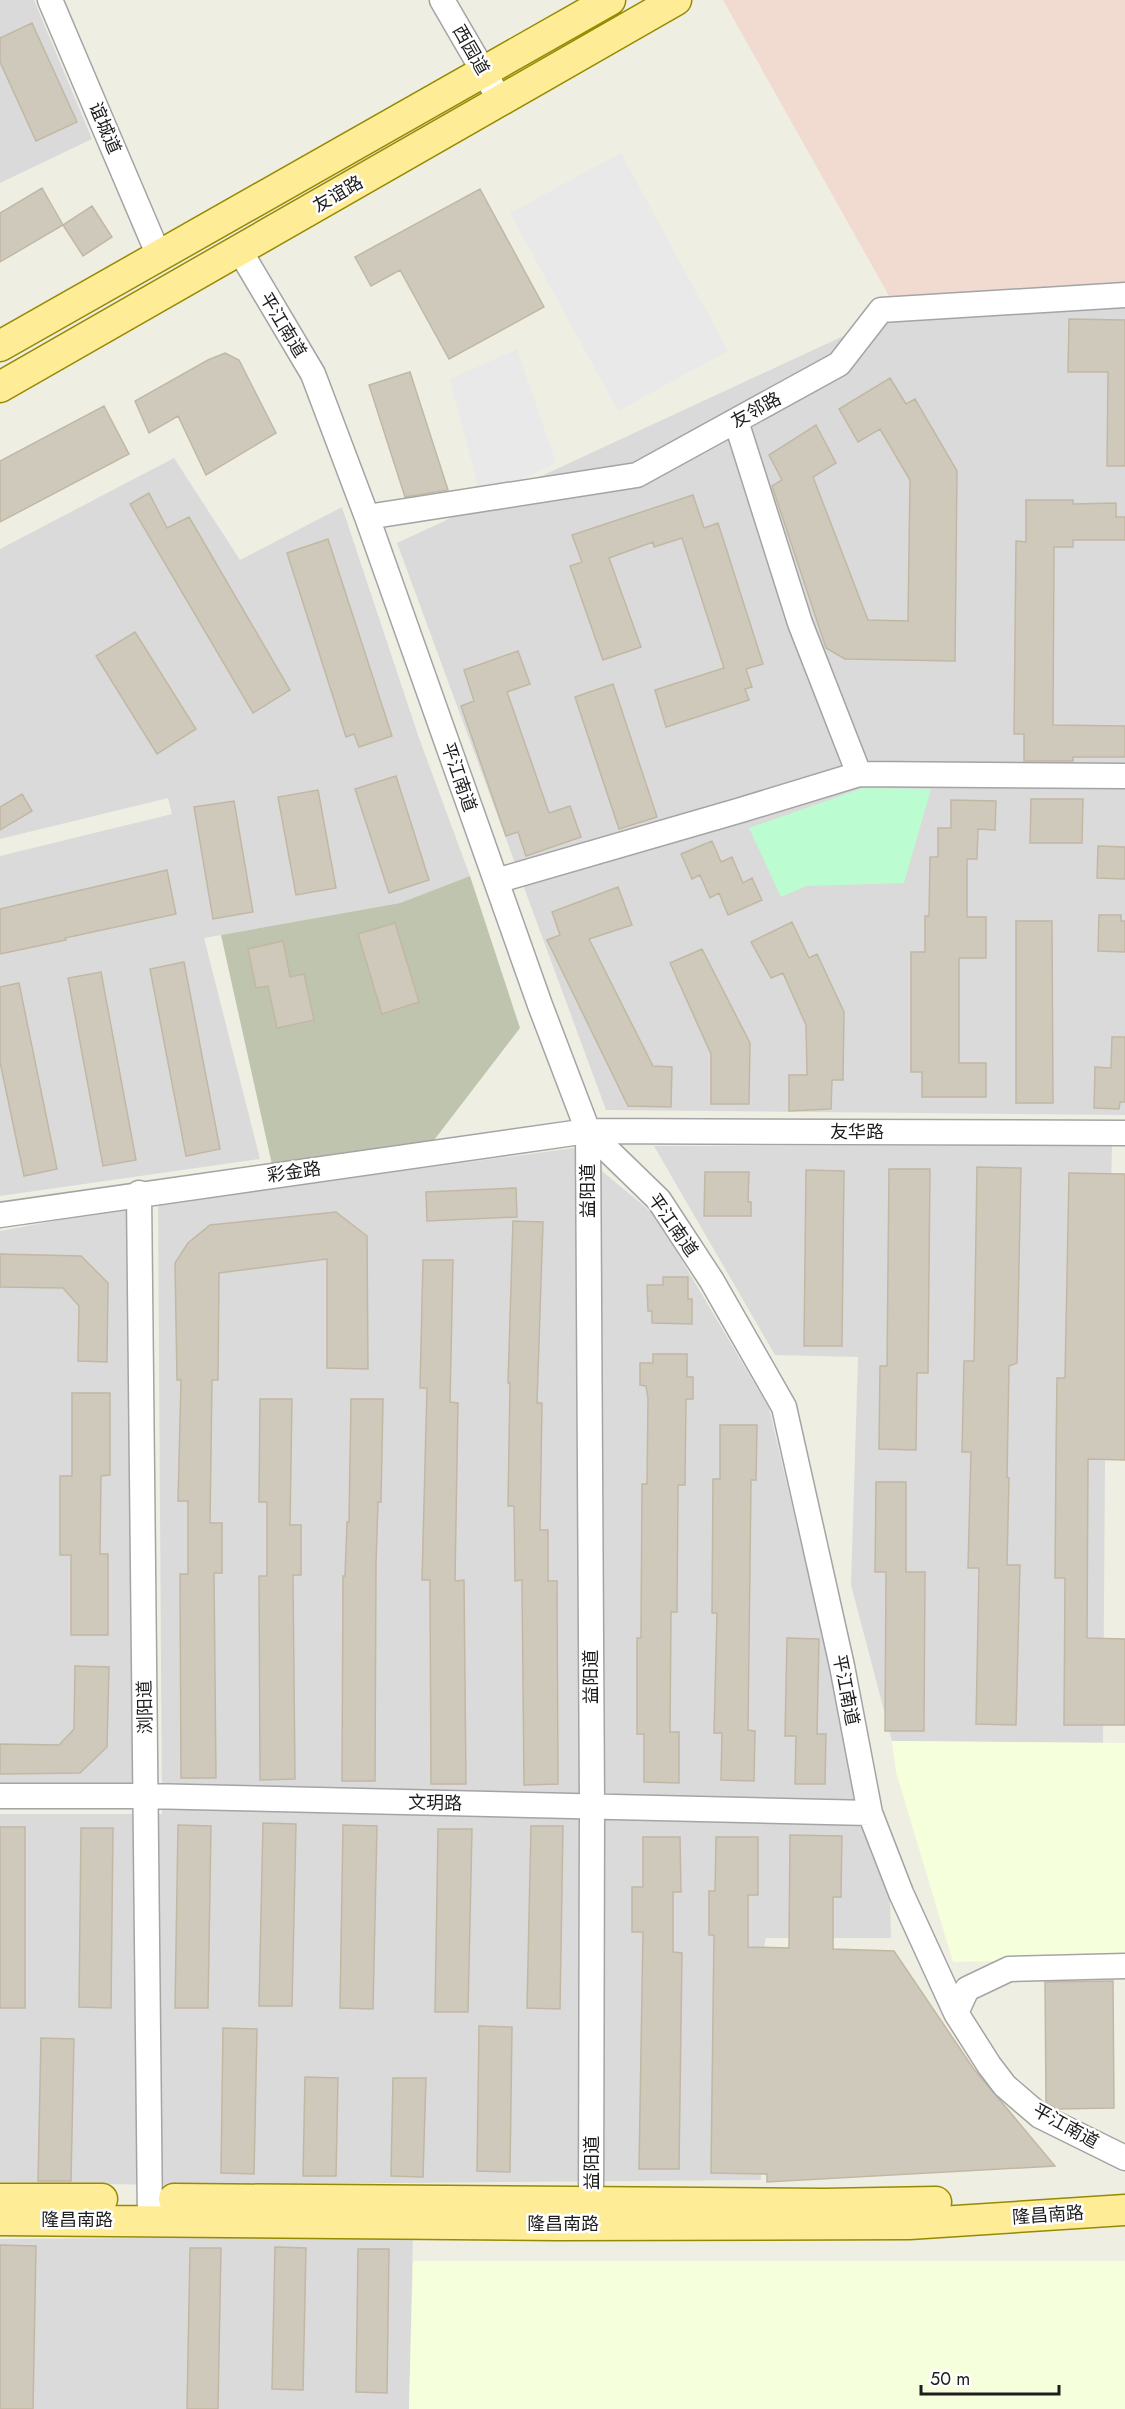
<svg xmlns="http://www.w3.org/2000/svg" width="1125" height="2409" viewBox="0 0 1125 2409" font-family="Jost,'Noto Sans SC',sans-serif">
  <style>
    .residential { fill: #dbdada }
    .commercial { fill: #f1dad0 }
    .education { fill: #f6ffdb }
    .construction { fill: #bec4ad }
    .park { fill: #bcfcd1 }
    .parking { fill: #e9e9e9 }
    .building { fill: #cfc9bb; stroke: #c1b8a4; stroke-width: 1.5 }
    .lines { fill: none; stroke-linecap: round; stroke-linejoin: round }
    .minor-casing { stroke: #a4a4a4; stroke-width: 27 }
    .major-casing { stroke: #968a00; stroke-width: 33 }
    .minor { stroke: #fff; stroke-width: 24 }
    .major { stroke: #ffec97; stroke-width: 30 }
    .labels { text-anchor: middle; stroke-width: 5; stroke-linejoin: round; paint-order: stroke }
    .street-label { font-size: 18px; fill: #1d1d1d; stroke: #fff }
  </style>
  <rect width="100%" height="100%" fill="#efeee2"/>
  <path class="residential" d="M0 0H34L92 139 0 183Z
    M1125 300V1115L606 1110 397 543 891 314Z
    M174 458 240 560 342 507 419 738 470 876 400 903 204 938 260 1159 0 1196V856L172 814 168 798 0 839V549Z
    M654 1146H1112L1105 1465 1103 1743 892 1741 851 1585 858 1357 775 1355Z
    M574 1148 655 1215 769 1408 843 1722 870 1851 890 1899 891 1938H766L762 1956 761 2180 161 2185 0 2182V1814H162L158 1204Z
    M129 1207 133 1784 0 1783V1231Z
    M413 2236 409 2409H0V2239Z"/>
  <path class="commercial" d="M723 0H1125V287L893 303Z"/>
  <path class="education" d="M892 1741 1125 1743V1958L953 1962 896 1772Z
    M413 2261H1125V2409H409Z"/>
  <path class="construction" d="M470 876 520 1028 428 1148 273 1169 221 935 400 903Z"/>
  <path class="park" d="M863 788 931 789 904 883 806 886 781 897 749 828Z"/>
  <path class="parking" d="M621 153 728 351 618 411 510 213Z
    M517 349 556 463 481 498 450 379Z"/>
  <path class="building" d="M32 23 77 122 36 141 0 62V38Z
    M42 188 63 225 0 262V213Z
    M480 189 544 307 449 359 400 270 371 286 355 257Z
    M92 206 112 237 83 256 63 225Z
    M1069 319 1125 320V466H1107L1108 372H1068Z
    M225 353 239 360 276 433 206 475 178 416 149 433 135 401 208 360Z
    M410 372 448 490 405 497 369 385Z
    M890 378 906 404 915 399 957 471 955 661 845 659 826 648 772 486 782 480 769 455 816 425 836 463 813 477 868 620 908 621 910 480 880 429 858 442 839 409Z
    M104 406 129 454 0 522V461Z
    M149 493 167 528 189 517 290 690 253 713 130 504Z
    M693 495 704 528 718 523 763 664 746 669 752 687 745 689 749 700 666 727 655 690 724 668 682 538 654 547 653 542 609 558 641 647 603 660 570 566 582 562 572 535Z
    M1026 500H1073V504L1116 503V517H1125V540H1073V547H1054L1053 725 1125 726V757H1073V761H1024V734H1014L1016 541 1026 542Z
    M328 539 392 736 359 747 354 734 346 737 287 553Z
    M135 632 196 729 157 754 96 656Z
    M518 651 530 684 507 692 549 813 570 806 581 837 526 856 518 832 506 836 461 706 474 701 464 670Z
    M613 684 657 817 619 829 575 697Z
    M396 776 429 880 389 893 355 789Z
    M318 790 336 888 296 895 278 797Z
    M22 794 32 811 0 830V807Z
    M1031 799H1083L1082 843H1030Z
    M951 800 996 801 995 830 978 829 977 859H967V917H986V958H959V1063H986V1097H922V1072H911V952H925V916H929L930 857H938V828H951Z
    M234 801 253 912 213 919 194 807Z
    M712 841 721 862 732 857 743 883 752 878 762 900 728 915 719 893 710 898 700 875 692 879 681 854Z
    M1098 846 1125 847V879L1097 878Z
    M167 870 176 914 65 938 66 940 0 954V909Z
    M618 887 632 925 589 939 653 1066 672 1067 671 1107 628 1106 547 940 560 935 552 912Z
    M1099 915H1121V921H1125V952L1098 951Z
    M1016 921H1052L1053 1103H1016Z
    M792 922 809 958 817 954 844 1012 843 1080H832L831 1109 789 1111V1075H807L806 1025 783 973 771 978 751 942Z
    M395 923 419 1002 382 1014 358 934Z
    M283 941 290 977 304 974 314 1020 277 1028 268 986 256 988 248 949Z
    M702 949 750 1043 749 1104H711V1054L670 963Z
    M184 962 220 1149 186 1156 150 969Z
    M101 972 136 1160 103 1166 68 978Z
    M19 983 57 1169 24 1176 0 1062V987Z
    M1112 1037H1125V1102H1120L1119 1109 1094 1108 1095 1067 1111 1068Z
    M977 1167 1021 1168 1017 1363 1009 1366 1007 1477 1009 1478 1007 1565H1020L1016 1725 976 1724 979 1568H968L971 1452H962L964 1361H974Z
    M889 1169H930L928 1373H917L916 1450 879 1449 880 1366H887Z
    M806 1170 844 1171 842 1346H804Z
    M705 1172H749L748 1202H751V1216H704Z
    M1069 1173 1125 1174V1460L1088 1459 1087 1638 1125 1639V1725H1064L1065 1578H1055L1056 1455 1057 1378H1065Z
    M516 1188 517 1217 427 1221 426 1192Z
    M336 1212 367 1236 368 1369 327 1368V1259L219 1273 218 1380H212L210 1523H222V1573H214L216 1778H181L180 1574H188V1501H178L181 1380H177L175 1263 188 1243 210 1225Z
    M513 1221 543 1222 537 1403H542L540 1530H548V1581H557L558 1784 524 1785 522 1580 515 1581 514 1506H508L510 1383H508Z
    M0 1254 81 1256 108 1283 107 1362 78 1361 79 1306 63 1288 0 1287Z
    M423 1260H453L450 1402 458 1403 455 1581 464 1580 466 1784H431L430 1580H422L427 1388H420Z
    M663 1277H688V1299H692V1324L652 1323V1311H648L647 1285H663Z
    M653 1354H687V1377H693V1399H686L685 1485H678L677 1612H671L670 1732H679V1783L644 1782V1734H637V1638H641L642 1484H647L648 1399 646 1386 640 1385V1363H653Z
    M72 1393H110V1475L101 1476 100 1554H108V1635H71V1555H60V1476H72Z
    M260 1399H292L290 1525H301V1575H293L295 1779 260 1780 259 1576H267V1502H259Z
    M351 1399H383L381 1502H378L376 1563 375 1781H342L343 1576H345L347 1522H349Z
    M720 1425H757L756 1480H751L748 1730 755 1731 754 1781 721 1780 722 1733H714L717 1613H712L713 1479H720Z
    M876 1482H906V1572H925L924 1731H885L886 1572H875Z
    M787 1638 819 1639 817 1734H826L825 1784H795L796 1736H785Z
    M75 1666 109 1667 107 1747 80 1773 0 1774V1744L59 1745 74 1729Z
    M263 1823 296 1824 292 2006H259Z
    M178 1825 211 1826 208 2008H175Z
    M343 1825 377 1826 373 2009 340 2008Z
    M531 1826H563L560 2009 527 2008Z
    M0 1827H25V2008H0Z
    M81 1828H113L111 2008 79 2007Z
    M438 1829H472L468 2012H435Z
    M790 1835 842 1836 841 1897H833V1949L894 1951 973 2068 1055 2166 767 2182V2174L711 2173 714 1935H709V1891H715L716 1837H758V1895H748V1947L789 1948Z
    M643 1837H680L681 1892H673V1952L682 1953 679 2169H639L643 1932H632V1887H643Z
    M1113 1981 1114 2108 1057 2109 1046 2103 1045 1982Z
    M479 2026 512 2027 510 2172 477 2171Z
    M223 2028 257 2029 254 2174 221 2173Z
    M41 2038 74 2039 71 2181H38Z
    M305 2077 338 2078 336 2176H303Z
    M393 2078H426L423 2177 391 2176Z
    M0 2245 36 2246 33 2409H0Z
    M275 2247 306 2248 303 2390 272 2389Z
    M190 2248H221L218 2409H187Z
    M358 2249H389L387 2393 356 2392Z"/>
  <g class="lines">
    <g class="minor-casing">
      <path id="minor" d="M50 0 159 256
        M442 0 500 100
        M240 251 313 374 367 517 540 1005 588 1131 659 1200 712 1281 784 1407 842 1666 870 1813 901 1893 956 2013 989 2065 1005 2086 1040 2116 1125 2158
        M736 421 800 623 859 774
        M367 517 637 475 839 364 881 310 1125 295
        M496 881 741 810 859 774 1125 776
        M588 1131 592 1807 591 2219
        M139 1193 150 2220
        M0 1215 588 1131 1125 1133
        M0 1796H146L870 1813
        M956 2013 967 1989 1009 1969 1125 1966"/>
    </g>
    <g class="major-casing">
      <path id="major" d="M0 346 610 0
        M0 387 676 0
        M0 2199H102
        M174 2199 824 2204 936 2202
        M0 2220 558 2225 909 2224 1125 2210"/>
    </g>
    <use href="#minor" class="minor"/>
    <use href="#major" class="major"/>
  </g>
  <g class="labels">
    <g class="street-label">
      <text transform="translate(471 50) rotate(60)" y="6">西园道</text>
      <text transform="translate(105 128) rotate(67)" y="6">谊城道</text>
      <text transform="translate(338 194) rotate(-30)" y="6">友谊路</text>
      <text transform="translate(283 325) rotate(59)" y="6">平江南道</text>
      <text transform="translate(756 410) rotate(-29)" y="6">友邻路</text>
      <text transform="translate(459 777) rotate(71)" y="6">平江南道</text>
      <text x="857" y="1138">友华路</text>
      <text transform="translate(294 1172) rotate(-8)" y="6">彩金路</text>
      <text transform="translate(588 1191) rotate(-90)" y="6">益阳道</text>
      <text transform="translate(673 1225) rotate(55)" y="6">平江南道</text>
      <text transform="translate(591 1677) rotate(-90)" y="6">益阳道</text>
      <text transform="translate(846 1690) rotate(79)" y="6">平江南道</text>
      <text transform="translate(145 1707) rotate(-91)" y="6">浏阳道</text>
      <text transform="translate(435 1803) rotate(1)" y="6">文玥路</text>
      <text transform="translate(1066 2126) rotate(29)" y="6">平江南道</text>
      <text transform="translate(592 2163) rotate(-90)" y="6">益阳道</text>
      <text transform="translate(1048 2215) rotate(-4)" y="6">隆昌南路</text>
      <text x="77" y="2226">隆昌南路</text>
      <text x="563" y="2230">隆昌南路</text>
    </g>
  </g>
  <path d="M921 2385v9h138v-9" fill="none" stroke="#1d1d1d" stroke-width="3"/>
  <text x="930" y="2385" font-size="18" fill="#1d1d1d" stroke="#ffffff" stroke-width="4.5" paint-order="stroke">50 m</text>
</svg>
